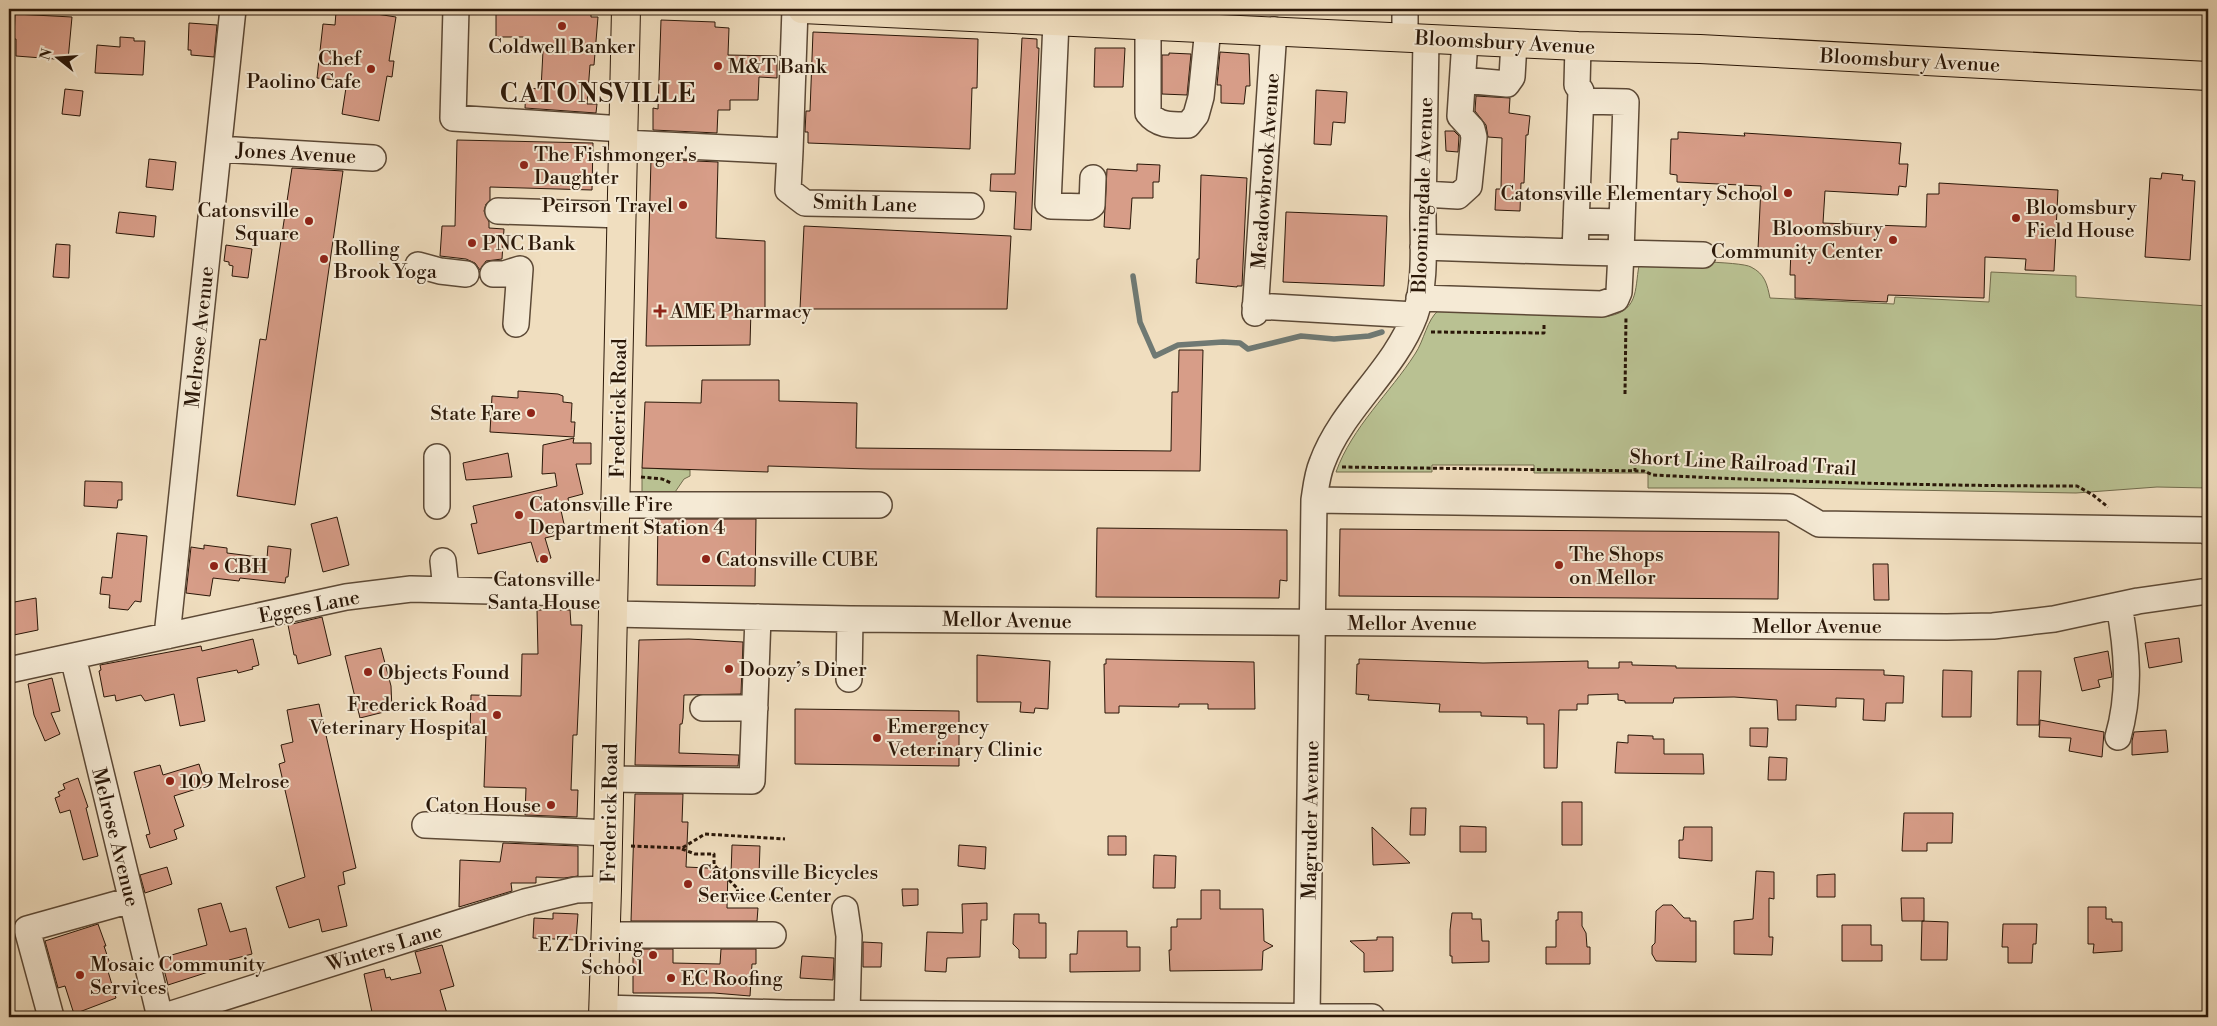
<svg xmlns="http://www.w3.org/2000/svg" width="2217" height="1026" viewBox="0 0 2217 1026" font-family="'Libre Bodoni',serif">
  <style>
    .green { fill: #b9c192; stroke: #726c4d }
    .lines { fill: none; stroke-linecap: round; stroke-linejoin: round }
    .stream { stroke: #6f7973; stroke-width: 5.5 }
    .building { fill: #d79d88; stroke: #2a1708 }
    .minor-casing { stroke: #5c4936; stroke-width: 28 }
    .major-casing { stroke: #2a1708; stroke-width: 30 }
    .path { stroke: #2a1708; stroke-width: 3; stroke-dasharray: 4 2.5; stroke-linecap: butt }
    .minor { stroke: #f5ead5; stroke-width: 25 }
    .major { stroke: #f0debf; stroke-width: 28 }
    .poi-dot { fill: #8f2418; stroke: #f5ead5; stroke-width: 2 }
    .labels { text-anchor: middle; stroke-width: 4; stroke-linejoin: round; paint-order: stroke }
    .street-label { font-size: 20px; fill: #2a1708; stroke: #f5ead5 }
    .poi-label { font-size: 20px; fill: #2a1708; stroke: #f5ead5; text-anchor: start }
    .district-label { font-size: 25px; font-weight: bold; letter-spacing: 1px; fill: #2a1708; stroke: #f5ead5 }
  </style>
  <rect width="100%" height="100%" fill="#f0debf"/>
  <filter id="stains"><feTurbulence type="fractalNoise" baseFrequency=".004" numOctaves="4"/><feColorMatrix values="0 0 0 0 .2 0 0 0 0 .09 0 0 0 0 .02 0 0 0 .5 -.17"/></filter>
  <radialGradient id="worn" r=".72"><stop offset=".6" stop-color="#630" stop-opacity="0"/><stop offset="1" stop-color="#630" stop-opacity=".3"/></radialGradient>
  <path class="green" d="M1643 260C1660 261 1741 261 1751 267 1765 274 1767 284 1770 298L1894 304 1895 297 1989 302 1991 272 2076 276V297L2208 306V488L2157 487 2076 493 1792 488H1648V473H1534V465H1432V472H1336C1352 427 1390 393 1415 354 1424 341 1427 319 1439 310L1609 316C1641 310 1634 285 1640 261Z
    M642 468 690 470V476L684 479 673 495 642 497Z"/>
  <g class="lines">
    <path class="stream" d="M1133 276 1140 322 1155 356 1178 345 1223 342 1240 343 1248 349 1301 336 1334 339 1369 336 1382 332"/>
  </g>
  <path class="building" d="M344 9 396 17 389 61H394L392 77 387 76 379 121 342 114 347 81 317 78 323 24 335 25 336 12 344 13Z
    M526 12 591 14V17H598L594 65H590L587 104H597L596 113 525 108 526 88 541 89 543 51H528L529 37H496V13L526 14Z
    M15 14 72 17 68 60 16 56V39H14Z
    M661 20 715 22V27L729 28 728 55 777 56V78L759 77 758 100H730V110H718L717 133 653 130V108L658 109Z
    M189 23 217 25 214 57 191 55V50H188Z
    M813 32 978 39 977 88H972L970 149 808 143V132H805L806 111H810Z
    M120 37 134 38V41H145L143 75 95 73 97 45 120 47Z
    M1022 38 1037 39V48H1039L1031 230 1014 229 1016 192 990 191 991 174H1015Z
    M1095 48H1125L1123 87H1094Z
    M1220 52 1249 54 1250 86H1246L1244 104 1221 103V85H1217Z
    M1169 53 1191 54 1187 95 1162 94V55H1169Z
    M65 89 83 91 80 116 62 114Z
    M1316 90 1347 92 1345 123 1333 122 1331 145 1314 144Z
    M1476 96 1510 98 1509 113 1530 116 1528 135H1526L1524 183H1521L1520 211 1495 210 1496 189H1501L1502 138 1488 137 1486 125 1475 111Z
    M1445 131H1454L1459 136 1458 152 1446 151Z
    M1678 132 1745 136 1744 133 1901 143 1899 164H1908L1906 187 1899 186 1898 195 1825 191 1823 223 1926 227 1927 194H1939V183L2058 190 2054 271 2025 270 2026 259 1985 257 1984 298 1888 295 1887 302 1795 298V275H1790L1791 250 1758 249 1761 186 1677 182V175L1670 174 1671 139H1678Z
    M457 140 593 143 592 190 490 187V200L486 204 484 211 489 222V228L504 229 502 259 486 261 480 270 475 263 466 259 440 256 442 226H455Z
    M149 159 176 162 173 190 146 187Z
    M651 159 718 162 716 238 765 241V309H751L750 345 646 346Z
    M1137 164 1160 165 1159 182H1153V198H1132L1130 229 1104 227 1107 169 1137 171Z
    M292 168 343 171 295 505 237 496 260 339 266 340Z
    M2162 173 2183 175 2182 180 2195 181 2190 260 2145 257 2150 178 2161 179Z
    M1201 175 1247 178 1242 286H1237V287L1196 283 1197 259H1199Z
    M119 212 156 216 154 237 116 233Z
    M1286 212 1387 216 1384 286 1283 282Z
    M804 226 1011 236 1007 309H800Z
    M56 244 70 245 69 278 53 277Z
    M226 245 252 249 248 278 232 276 233 266 229 265V262L224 261Z
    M1179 350H1203L1200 471 870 469 768 466V472L642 468 645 402 701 403 702 380H779V401L857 403 856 448 1171 451 1172 392H1178Z
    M518 391 558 394 563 396V402L572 403 571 422H575L574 437 490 432 492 396 518 398Z
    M574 438 573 443H591V464H576L583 494 568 498 569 504 560 506 566 533 545 538 551 558 537 562 531 542 478 554 471 524 477 523 473 506 557 486 555 473 542 474 543 445Z
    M508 453 512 477 466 480 463 463Z
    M85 481 122 482V500H118L117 508 84 506Z
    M337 517 349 565 323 572 311 524Z
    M658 519H756L755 586 657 585Z
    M1097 528 1287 530V581L1280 580 1279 598 1096 597Z
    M1340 529 1779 532 1778 599 1339 596Z
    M117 533 147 536 141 602 135 601 128 610 109 608 110 595 100 594 102 577 112 578Z
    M204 545 227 548V553L267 558 268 546 291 549 288 577H286L285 583 240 578 239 581 213 578 210 596 186 593 191 547 204 549Z
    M1873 564H1888L1889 600H1874Z
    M36 598 38 630 9 636V603Z
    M537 610H570L571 625H582L577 735H573L571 790H578L577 817 525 815 526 788 484 787 486 733H470L471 695 521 696 522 654H538Z
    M322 617 331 655 298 664 296 655H294L288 625Z
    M2179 638 2182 662 2149 668 2145 643Z
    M253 639 259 665 252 667 253 669 238 673 237 670 197 678 205 721 180 726 174 694 145 701 141 695 116 701 115 695 104 697 99 671 101 670 100 665 201 646 202 651Z
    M689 639 743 642 741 694 684 695 683 718 682 724H680L679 753 739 755 738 766 635 765 639 640Z
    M381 648 391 686 392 710 360 718 345 656Z
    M2108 651 2112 677 2098 680 2100 687 2082 691 2074 658Z
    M977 655 1050 661 1048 709 1035 708 1034 713 1020 712 1021 702H977Z
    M1106 659 1254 662 1255 709H1208V704H1179V707L1119 706V713H1105L1104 664H1106Z
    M1359 659 1483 663 1588 661V668H1619V662H1632V665L1676 666V668L1884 670V675L1904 676 1903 703H1886L1885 721 1863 720 1864 699 1836 698V707L1796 705V720H1778L1777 700 1734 697 1674 698 1673 703H1625V701L1618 700V694L1588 695V704H1577V710H1559L1557 768H1544V724H1527V717L1481 716V712H1439L1440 704 1368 700 1369 695 1356 694 1357 664H1359Z
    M1943 670 1972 671 1971 717H1942Z
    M2018 671H2041L2039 725H2017Z
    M52 678 60 711 51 713 60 734 45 741 34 715 28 684Z
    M319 704 356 868 343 872 345 884 338 886 347 926 322 932 319 919 289 928 276 887 305 877 279 764 285 762 281 745 293 742 287 710Z
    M795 709 959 711V766L795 764Z
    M2040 720 2104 732 2102 757 2069 751 2071 738 2039 737Z
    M1750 728H1768L1767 747 1750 746Z
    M2166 730 2168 752 2132 755V741L2134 732Z
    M1628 735 1653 736V739H1664V754H1703L1704 774 1615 773 1617 742 1628 743Z
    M1769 757 1787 758 1786 780H1768Z
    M199 764 206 786 174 796 184 826 174 830 177 839 150 848 146 835 150 834 134 772 160 765 163 775Z
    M78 778 88 807 86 808 98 856 83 860 70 810 60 813 55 798 60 796 58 792 65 789 63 784Z
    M635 794H683L682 822H688L686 867 728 869 727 908H758L757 921H631Z
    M1562 802H1582V845H1562Z
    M1411 808H1426L1425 835H1410Z
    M1904 813H1953L1952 843H1927V851H1902Z
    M1460 826 1486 827V852H1460Z
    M1372 827 1410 863 1373 865Z
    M1684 827H1712V861L1679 858V840H1683Z
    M1108 836H1126V855H1108Z
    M503 843 578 846V876L564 878 536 877V883H511L512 891 459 907 460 860 500 862Z
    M732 845 760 846 759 875 731 874Z
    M959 845 986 847 985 869 958 866Z
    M1154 855 1176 856 1175 888H1153Z
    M167 867 172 884 145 893 140 875Z
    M1756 871 1774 872V899L1769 898V937H1773L1772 955 1734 954V921L1753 919Z
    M1835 874V897H1817V875Z
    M902 889H918V905L903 906Z
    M1201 890H1220V909H1263L1264 941 1273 946 1263 951 1262 970 1170 971 1169 950H1171V927H1177V919H1201Z
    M1901 898H1924V921H1902Z
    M221 903 230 932 246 928 252 954 229 960 230 965 168 985 161 958 207 945 198 909Z
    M987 903V920H981L980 957 947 958 946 972 925 971 927 932 963 933 962 904Z
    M1663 905H1672L1684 918H1690V921H1696V962L1656 961 1652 954V946L1655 943 1656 911Z
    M2088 907H2106V919H2112V922H2122V951L2093 953 2094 944H2088Z
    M1558 912H1582V926L1586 933 1587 947H1590V964H1546V947H1556V920H1558Z
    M553 913 578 914 576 940 533 938 534 918 553 919Z
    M1452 913H1472V919H1481L1482 941H1489V962L1452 963V956H1450V930Z
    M1014 914H1039V923H1046V958H1019V950L1013 944Z
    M1922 921 1948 922 1947 960H1921Z
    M98 924 106 946H104L111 967 107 968 116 998 74 1014 65 986 58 988 45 941Z
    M2003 924H2037L2036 944H2033L2032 963H2008V947H2002Z
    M1842 925H1871V945H1882V961H1842Z
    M1078 931H1127V947H1140V971L1070 972V954H1077Z
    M1377 937H1393V971L1364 972V953L1350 941 1377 940Z
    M863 942 882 943 881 967H863Z
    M442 945 454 986 440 990 448 1017H373L364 974 384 969 386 978 390 977 391 980 421 973 415 952Z
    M633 949H673V963L720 964 721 949H756V964H752L750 996 714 993H633Z
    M802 956 834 958 833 980 800 978Z"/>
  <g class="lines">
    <g class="minor-casing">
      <path id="minor" d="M456 9 453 118 623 129
        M1405 9V38
        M1056 22 1048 204 1051 206 1089 207 1092 205 1093 178
        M1148 26V113C1158 126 1172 125 1188 125L1196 115 1201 97 1208 28
        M1463 80 1507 84 1512 77 1514 43
        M623 143 790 151 788 190 805 203 971 206
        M219 149 373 158
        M790 151 795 9
        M1424 194 1458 196 1469 186 1474 137 1472 129 1460 116 1465 40
        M498 211 622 215
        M1576 221 1622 222
        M1423 247 1575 252 1581 91 1577 85 1578 46
        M1575 252 1621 253 1626 102 1581 101
        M418 265 440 271 466 274
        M493 274H504L520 269 516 324
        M1419 298 1602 304 1616 299 1619 292 1621 253 1703 255
        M1255 306 1415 315
        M1255 313 1274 30
        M437 457V506
        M1314 500 1790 507 1819 524 2204 530 2208 532
        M615 505H879
        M443 561 446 590
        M613 614 850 619 1947 627 1993 626 2054 619 2138 601 2208 591
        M167 636 233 9
        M73 657 160 1017
        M9 670 346 597 411 589 614 594
        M849 679 850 619
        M703 708H755
        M2118 737C2131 692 2127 649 2119 605
        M610 779 752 781 758 617
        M425 825 609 833
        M845 909 849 936 847 1013
        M606 935H773
        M603 1008 786 1013 1372 1017
        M51 1017 27 929 131 900
        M162 1017 525 902 576 890 607 889
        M1307 1017 1314 500C1316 487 1317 475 1322 463 1342 408 1394 371 1415 315 1426 284 1423 246 1423 213 1424 155 1425 97 1426 39"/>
    </g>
    <g class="major-casing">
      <path id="major" d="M802 9 1578 46 1700 49 2208 76
        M603 1017 607 889 626 9"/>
    </g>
    <path class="path" d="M1431 332 1544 333V323
      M1625 394 1626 316
      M1635 455V471
      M1342 467 1644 471 1653 475C1794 482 1935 486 2077 486L2093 495 2108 507
      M641 477 662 479 671 483
      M631 846 682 848 705 834 785 839
      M682 849 695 854H714V865L737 888 739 898 783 899"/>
    <use href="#minor" class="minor"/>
    <use href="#major" class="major"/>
  </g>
  <g class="poi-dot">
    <circle cx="562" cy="26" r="5"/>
    <circle cx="718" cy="66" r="5"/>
    <circle cx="371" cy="69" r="5"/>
    <circle cx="524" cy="165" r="5"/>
    <circle cx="1788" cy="193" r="5"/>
    <circle cx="683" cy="205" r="5"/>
    <circle cx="2016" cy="218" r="5"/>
    <circle cx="309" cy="221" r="5"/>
    <circle cx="1893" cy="240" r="5"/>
    <circle cx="472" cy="243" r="5"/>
    <circle cx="324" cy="259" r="5"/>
    <path d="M657.5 303.5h5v5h5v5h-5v5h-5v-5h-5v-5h5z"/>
    <circle cx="531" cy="413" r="5"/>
    <circle cx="519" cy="515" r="5"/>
    <circle cx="544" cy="559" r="5"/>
    <circle cx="706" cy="559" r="5"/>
    <circle cx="1559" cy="565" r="5"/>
    <circle cx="214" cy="566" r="5"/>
    <circle cx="729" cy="669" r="5"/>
    <circle cx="368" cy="672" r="5"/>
    <circle cx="497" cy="715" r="5"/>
    <circle cx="877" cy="738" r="5"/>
    <circle cx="170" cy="781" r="5"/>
    <circle cx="551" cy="805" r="5"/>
    <circle cx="688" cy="884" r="5"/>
    <circle cx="653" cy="955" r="5"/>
    <circle cx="80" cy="975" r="5"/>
    <circle cx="671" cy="978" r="5"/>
  </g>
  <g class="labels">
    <g class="street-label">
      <text transform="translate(1505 42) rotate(3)" y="7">Bloomsbury Avenue</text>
      <text transform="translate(1910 60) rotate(3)" y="7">Bloomsbury Avenue</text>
      <text transform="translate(296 153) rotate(3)" y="7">Jones Avenue</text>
      <text transform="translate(1265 171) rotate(-86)" y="7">Meadowbrook Avenue</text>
      <text transform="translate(1422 195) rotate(-88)" y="7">Bloomingdale Avenue</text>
      <text transform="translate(865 203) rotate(2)" y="7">Smith Lane</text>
      <text transform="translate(199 337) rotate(-84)" y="7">Melrose Avenue</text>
      <text transform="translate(618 408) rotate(-89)" y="7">Frederick Road</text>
      <text transform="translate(1743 462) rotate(3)" y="7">Short Line Railroad Trail</text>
      <text transform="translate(309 606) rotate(-11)" y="7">Egges Lane</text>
      <text transform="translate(1007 620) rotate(1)" y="7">Mellor Avenue</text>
      <text x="1412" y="630">Mellor Avenue</text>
      <text x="1817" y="633">Mellor Avenue</text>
      <text transform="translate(609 813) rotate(-89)" y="7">Frederick Road</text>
      <text transform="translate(1310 820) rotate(-89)" y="7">Magruder Avenue</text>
      <text transform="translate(116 837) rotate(76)" y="7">Melrose Avenue</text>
      <text transform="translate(384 947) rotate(-17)" y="7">Winters Lane</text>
    </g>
    <g class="poi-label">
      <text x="562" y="53" text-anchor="middle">Coldwell Banker</text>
      <text x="361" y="65" text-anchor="end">Chef<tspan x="361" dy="23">Paolino Cafe</tspan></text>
      <text x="728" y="73">M&amp;T Bank</text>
      <text x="534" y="161">The Fishmonger's<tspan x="534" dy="23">Daughter</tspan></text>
      <text x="1778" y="200" text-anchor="end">Catonsville Elementary School</text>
      <text x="673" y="212" text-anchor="end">Peirson Travel</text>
      <text x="2026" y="214">Bloomsbury<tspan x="2026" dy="23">Field House</tspan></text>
      <text x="299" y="217" text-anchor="end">Catonsville<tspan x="299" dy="23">Square</tspan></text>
      <text x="1883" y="235" text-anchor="end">Bloomsbury<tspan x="1883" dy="23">Community Center</tspan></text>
      <text x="482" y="250">PNC Bank</text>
      <text x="334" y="255">Rolling<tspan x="334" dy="23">Brook Yoga</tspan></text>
      <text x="670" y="318">AME Pharmacy</text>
      <text x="521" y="420" text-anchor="end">State Fare</text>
      <text x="529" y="511">Catonsville Fire<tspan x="529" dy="23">Department Station 4</tspan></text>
      <text x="1569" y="561">The Shops<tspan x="1569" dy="23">on Mellor</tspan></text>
      <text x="716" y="566">Catonsville CUBE</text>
      <text x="224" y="573">CBH</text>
      <text x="544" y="586" text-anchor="middle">Catonsville<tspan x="544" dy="23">Santa House</tspan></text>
      <text x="739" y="676">Doozy’s Diner</text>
      <text x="378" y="679">Objects Found</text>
      <text x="487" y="711" text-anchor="end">Frederick Road<tspan x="487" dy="23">Veterinary Hospital</tspan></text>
      <text x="887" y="733">Emergency<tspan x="887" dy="23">Veterinary Clinic</tspan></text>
      <text x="180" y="788">109 Melrose</text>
      <text x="541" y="812" text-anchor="end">Caton House</text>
      <text x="698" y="879">Catonsville Bicycles<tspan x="698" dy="23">Service Center</tspan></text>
      <text x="643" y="951" text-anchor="end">E Z Driving<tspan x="643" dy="23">School</tspan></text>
      <text x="90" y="971">Mosaic Community<tspan x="90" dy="23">Services</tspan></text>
      <text x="681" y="985">EC Roofing</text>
    </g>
    <g class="district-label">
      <text x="598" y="102">CATONSVILLE</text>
    </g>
  </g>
  <rect width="2217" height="1026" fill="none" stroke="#f0debf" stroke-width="30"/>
  <rect x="10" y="10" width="2197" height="1006" fill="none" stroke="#2a1708" stroke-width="2.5"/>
  <rect x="15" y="15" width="2187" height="996" fill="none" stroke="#2a1708"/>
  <g transform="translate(58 58) rotate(287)" stroke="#f5ead5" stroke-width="4" paint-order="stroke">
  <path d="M0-4L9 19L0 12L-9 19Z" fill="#2a1708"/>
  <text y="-8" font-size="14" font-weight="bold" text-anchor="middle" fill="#2a1708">N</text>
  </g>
  <rect width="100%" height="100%" filter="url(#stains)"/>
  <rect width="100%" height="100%" fill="url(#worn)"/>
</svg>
